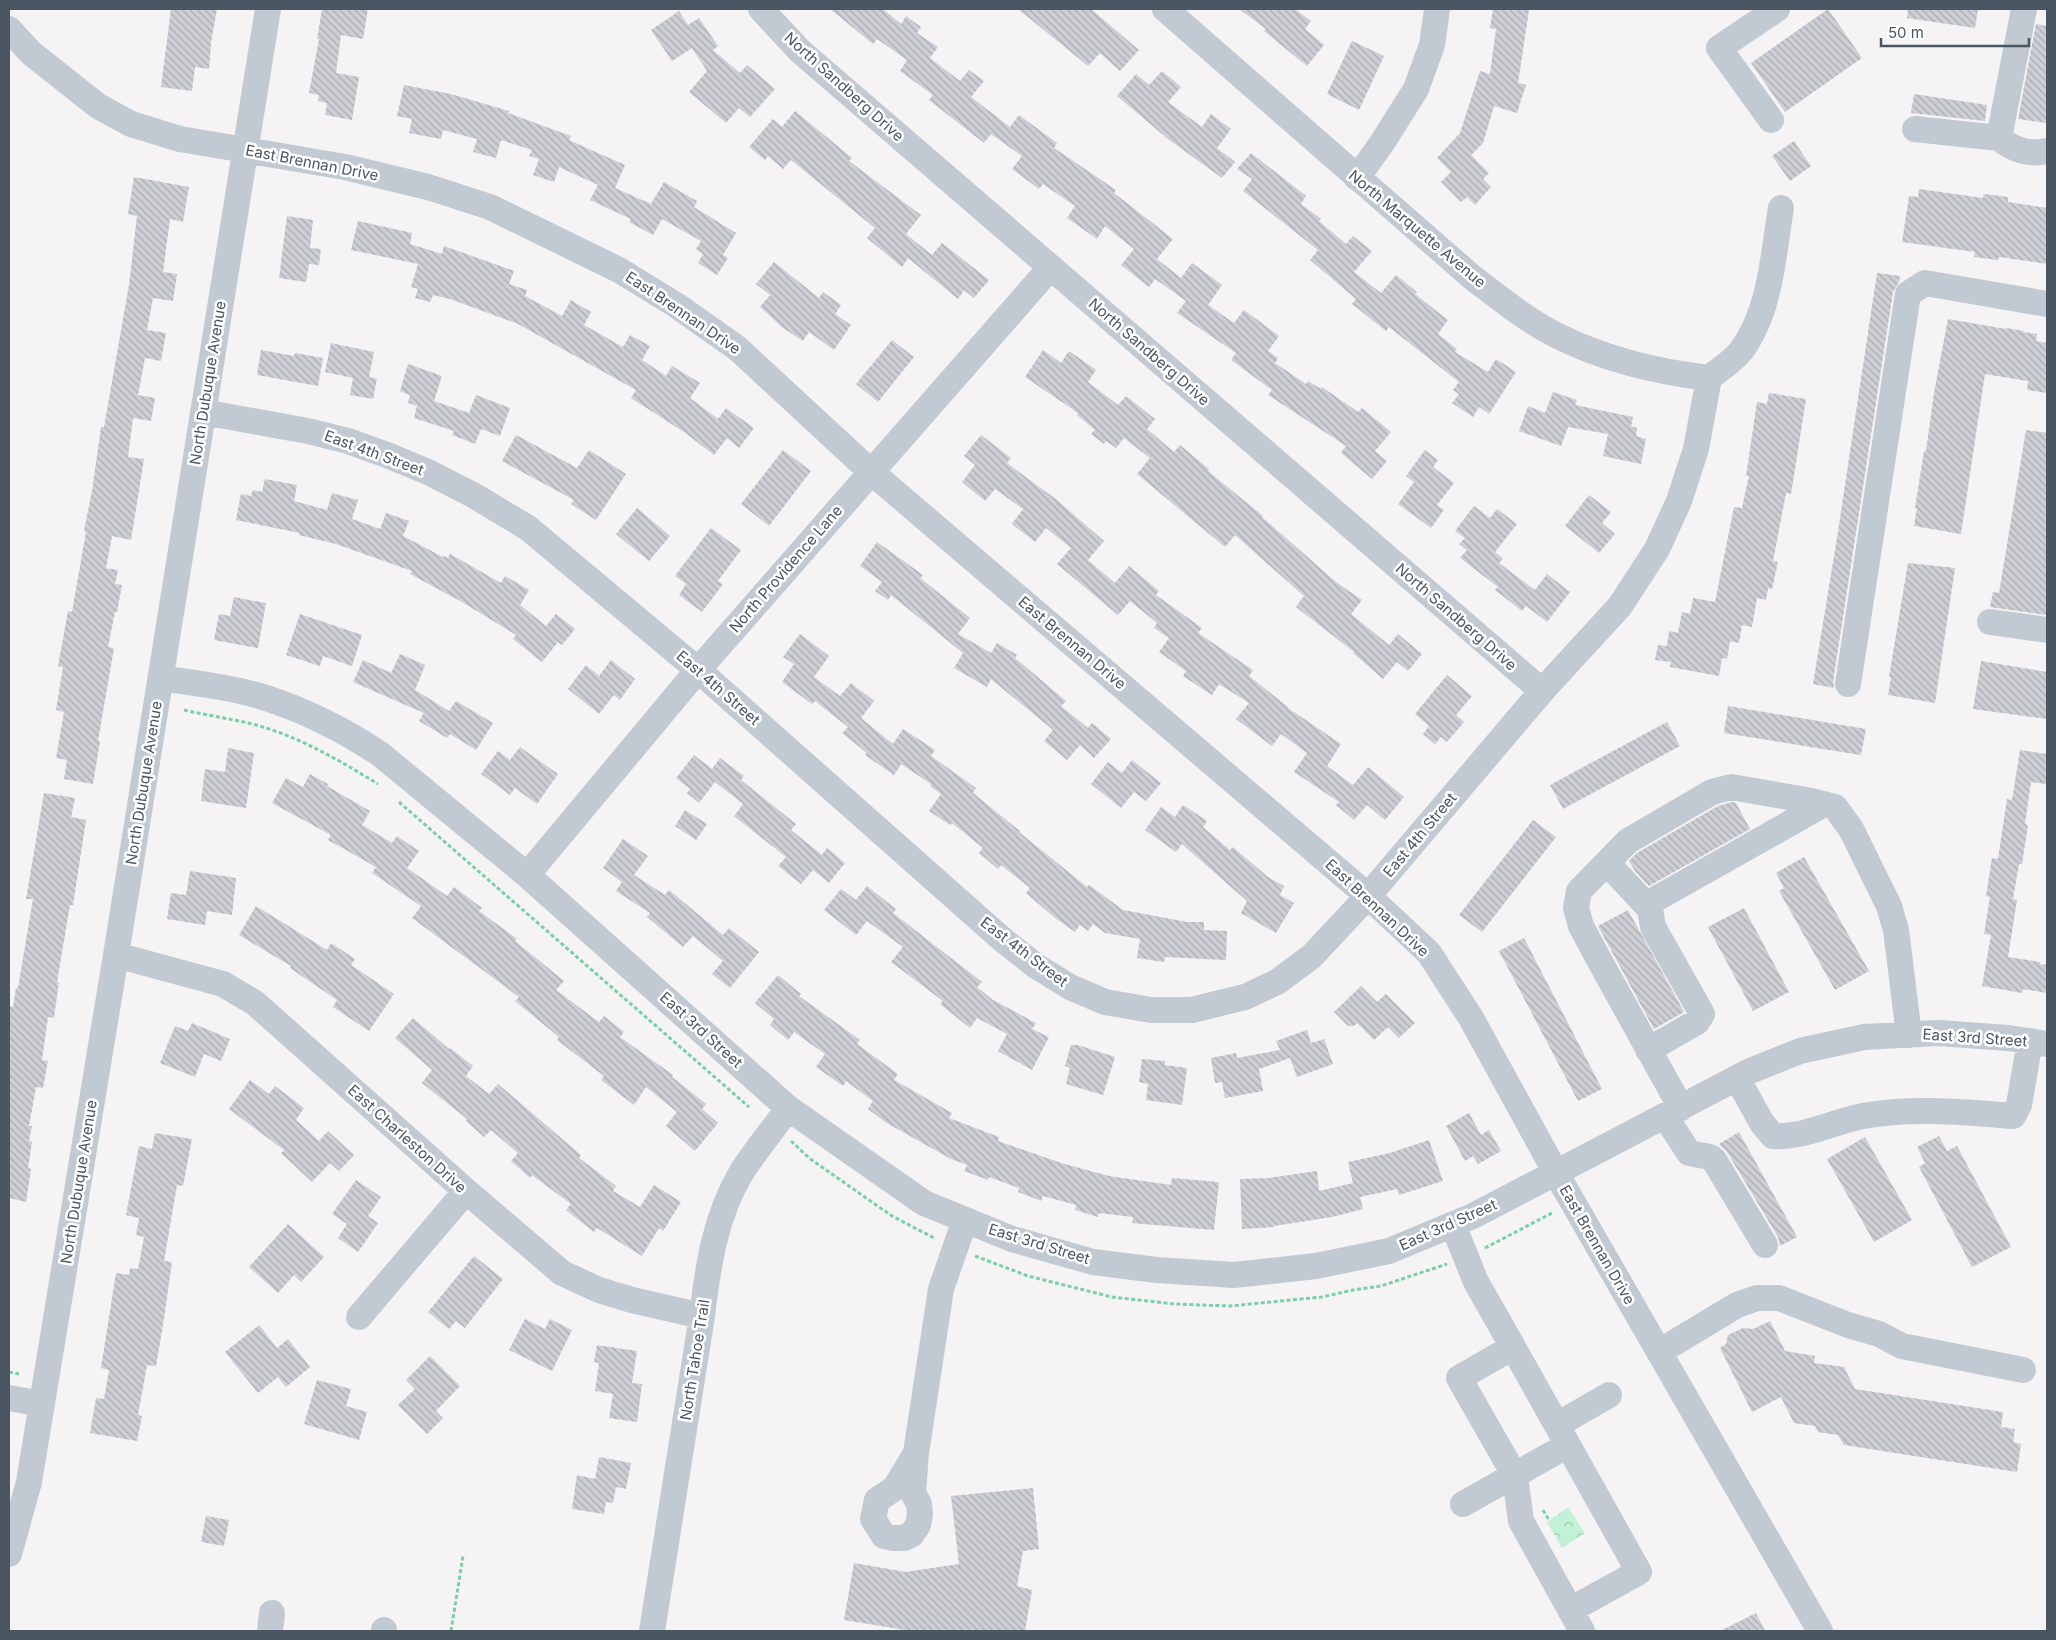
<svg xmlns="http://www.w3.org/2000/svg" width="2056" height="1640" viewBox="0 0 2056 1640" font-family="Inter,sans-serif">
  <style>
    .park { fill: url(#park-crowns) }
    .building { fill: url(#building-back-hatch) }
    .lines { fill: none; stroke-linecap: round; stroke-linejoin: round }
    .path { stroke: #7ad0a6; stroke-width: 3; stroke-dasharray: 4 2.5; stroke-linecap: butt }
    .minor { stroke: #c1cad2; stroke-width: 26 }
    .labels { text-anchor: middle; stroke-width: 5; stroke-linejoin: round; paint-order: stroke }
    .street-label { font-size: 15px; fill: #4a5661; stroke: #fff }
  </style>
  <defs>
    <pattern id="park-crowns" width="20" height="18" patternUnits="userSpaceOnUse" patternTransform="scale(1.25)"><rect width="20" height="18" fill="#c3f1d5"/><path d="M2 6a3 3 0 1 1 6 0M12 15a3 3 0 1 1 6 0" fill="none" stroke="#a0c6b0"/></pattern>
    <pattern id="building-back-hatch" width="6" height="6" patternUnits="userSpaceOnUse" patternTransform="scale(1.25)"><rect width="6" height="6" fill="#cdcfd5"/><path d="M-1 5l2 2M0 0l6 6M5-1l2 2" fill="none" stroke="#a8abb0"/></pattern>
  </defs>
  <rect width="100%" height="100%" fill="#f5f3f3"/>
  <path class="park" d="M1568 1507 1585 1533 1562 1548 1547 1522Z"/>
  <path class="building" d="M171 9H217L211 43 209 69 195 67 192 91 161 87Z
    M322 9H368L363 39 341 35 337 65 336 73 359 77 352 120 325 115 327 103 318 101 319 95 309 93 319 39H317Z
    M830 9H883L901 24 906 16 921 27 917 33 938 47 930 58 960 81 969 70 984 81 971 97 1010 127 1019 115 1057 143 1054 148 1116 190 1114 193 1173 239 1157 259 1181 278 1192 263 1222 285 1208 305 1234 323 1244 310 1279 336 1268 351 1278 358 1275 363 1306 384 1308 381 1321 389 1322 387 1358 412 1362 408 1391 432 1375 451 1387 461 1372 479 1341 453 1346 446 1268 395 1272 390 1231 360 1236 353 1177 313 1186 301 1155 279 1149 287 1121 265 1134 249 1105 226 1097 239 1067 218 1075 206 1043 184 1039 189 1012 169 1022 156 991 134 984 143 929 100 933 95 900 71 907 60 877 39 873 44Z
    M1018 9H1091L1139 50 1120 71 1100 53 1088 66Z
    M1239 9H1295L1311 21 1305 29 1324 45 1307 66 1264 31 1266 29Z
    M1493 9 1529 10 1518 83 1526 85 1517 113 1494 106 1483 143 1471 155 1489 173 1483 179 1491 187 1475 205 1467 197 1461 202 1441 182 1451 172 1437 158 1460 133 1480 71 1490 74 1496 29 1490 28Z
    M1828 9 1862 58 1785 112 1751 63Z
    M1908 9H1978L1975 28 1907 18Z
    M679 11 688 25 699 18 718 46 713 50 740 73 747 65 775 89 750 117 739 108 726 123 689 92 707 71 692 48 672 61 651 30Z
    M2036 24 2047 26V123L2018 119Z
    M1352 41 1384 56 1359 110 1327 94Z
    M1162 71 1181 87 1168 102 1202 127 1211 114 1231 129 1217 148 1235 162 1222 178 1168 139 1117 96 1136 74 1149 85Z
    M404 85 451 94 509 111 508 113 571 136 569 140 625 165 615 188 651 204 664 182 697 201 694 207 736 233 723 255 728 258 717 275 698 263 703 254 696 249 701 241 662 219 653 235 629 222 631 219 590 200 598 185 559 167 554 182 533 175 539 159 529 156 532 150 501 140 496 158 473 152 477 139 443 130 441 139 409 133 412 119 397 116Z
    M1914 94 1987 105 1985 121 1911 113Z
    M795 111 852 158 849 161 921 215 906 234 932 255 942 243 989 280 974 298 964 290 958 299 908 258 902 267 867 238 875 228 791 160 783 169 768 156 765 160 749 147 773 119 782 127Z
    M1794 141 1811 166 1790 181 1772 156Z
    M1251 153 1306 196 1301 204 1321 219 1319 221 1346 244 1353 236 1372 251 1354 272 1381 293 1396 275 1417 292 1415 294 1448 320 1438 334 1457 349 1455 352 1488 372 1496 359 1516 372 1489 414 1479 407 1473 417 1452 403 1459 394 1453 390 1459 382 1389 327 1386 331 1352 304 1356 299 1310 260 1318 250 1243 191 1252 179 1237 169Z
    M134 177 189 187 183 222 170 219 163 272 177 274 173 301 153 298 147 330 166 333 161 361 145 358 138 395 155 398 151 421 133 418 128 457 144 459 131 540 112 536 106 568 118 570 115 584 122 585 117 612H115L108 647 114 648 98 741H100L93 784 64 779 67 760 56 758 64 712 56 710 63 667 58 666 68 611 72 612 86 532 84 531 92 491 101 427H104L129 285 137 216 128 214Z
    M1919 189 1983 198 1984 194 2008 197V202L2047 208V264L1999 257 1998 260 1974 257 1975 252 1902 242 1909 196 1918 197Z
    M287 216 313 220 310 248 321 249 319 265 309 264 306 282 279 278Z
    M358 221 412 233 410 244 442 254 444 246 514 271 509 284 527 290 525 296 562 316 571 300 591 312 584 325 623 347 630 335 650 346 642 360 666 376 672 366 700 383 690 398 718 419 726 408 754 428 739 448 727 438 714 455 684 432 631 398 636 390 518 324 450 299 433 295 430 302 415 298 418 289 411 287 418 264 351 250Z
    M774 262 819 298 823 292 841 305 835 314 851 325 834 350 809 332 803 341 783 328 760 307 770 295 756 284Z
    M1877 273 1900 276 1899 282 1893 292 1833 682 1834 688 1813 684 1837 538Z
    M1948 319 2006 329V328L2024 331 2023 332 2037 334 2036 341 2047 343V393L2027 390 2028 381 1985 374 1961 534 1914 526 1917 508H1915L1924 451H1926L1934 393Z
    M892 340 914 357 878 402 856 384Z
    M331 343 374 352 369 377 377 379 373 399 350 395 353 378 325 372Z
    M261 350 294 356 295 353 323 358 318 386 257 375Z
    M1043 350 1061 363 1069 351 1096 370 1088 382 1118 405 1126 396 1155 419 1147 429 1174 452 1180 445 1209 469 1208 471 1263 516 1262 517 1336 582 1362 600 1351 614 1389 645 1398 634 1422 654 1408 671 1397 662 1383 679 1353 653 1354 652 1296 607 1304 596 1235 535 1225 547 1137 474 1150 458 1124 438 1116 448 1106 441 1104 444 1091 434 1095 430 1077 415 1078 413 1025 377Z
    M408 364 442 376 434 401 469 413 476 395 510 408 500 436 481 429 475 444 452 435 454 431 414 418 417 406 408 403 410 395 400 391Z
    M1553 392 1577 400 1575 405 1633 417 1631 426 1637 428 1636 436 1646 439 1641 464 1603 456 1608 434 1568 427 1561 446 1519 431 1528 406 1545 413Z
    M1769 393 1806 399 1791 494 1786 493 1773 561 1778 562 1772 589 1768 588 1766 600 1757 598 1752 627 1742 625 1739 643 1730 641 1727 659 1722 658 1719 676 1670 667 1671 662 1655 660 1658 645 1667 646 1669 631 1678 633 1682 612 1690 614 1693 598 1715 602 1734 507 1742 508 1749 476H1746L1757 402 1767 404Z
    M2026 430 2047 433V615L1990 607 1993 592 1999 593Z
    M516 435 577 468 589 450 626 474 596 520 571 504 574 500 502 461Z
    M981 435 1011 458 1007 463 1057 500 1104 541 1088 560 1115 583 1129 566 1159 591 1156 595 1202 628 1198 633 1253 670 1249 676 1288 707V708L1341 744 1327 766 1353 785 1368 767 1404 797 1385 820 1367 805 1354 820 1336 805 1339 802 1294 772 1307 753 1281 734 1272 746 1236 719 1249 703 1219 684 1212 695 1183 676 1186 671 1159 652 1169 638 1154 628 1157 623 1130 601 1118 615 1057 564 1071 548 1046 528 1035 542 1012 524 1023 509 995 489 985 501 962 482 975 465 964 456Z
    M783 450 811 471 769 526 741 504Z
    M1425 450 1438 460 1433 467 1454 483 1437 505 1444 510 1431 528 1398 504 1414 482 1406 476Z
    M265 479 297 485 294 501 327 510 332 493 358 500 352 519 380 529 386 513 409 521 403 536 443 557 444 556 448 558 450 554 501 583 505 576 529 590 520 605 546 626 556 614 575 629 562 645 558 642 542 662 513 639 516 635 462 602 410 574 412 571 336 544 299 535 300 533 236 520 241 494 251 496 253 490 262 492Z
    M1589 495 1611 512 1602 523 1615 534 1599 553 1565 526Z
    M1474 506 1490 518 1497 509 1517 524 1495 552 1503 559 1499 563 1535 590 1547 574 1570 592 1547 622 1526 606 1522 611 1495 590 1498 587 1460 558 1467 550 1459 544 1465 538 1455 531Z
    M637 508 670 536 649 561 616 534Z
    M711 528 741 550 718 581 723 584 702 612 679 595 686 584 675 576Z
    M877 542 923 575 920 578 970 618 958 634 991 653 997 643 1017 655 1015 658 1066 701 1061 706 1088 728 1092 723 1111 739 1094 758 1080 745 1067 760 1044 741 1053 730 991 679 987 687 954 668 963 653 891 595 888 600 875 591 882 582 860 566Z
    M1908 563 1955 568 1935 703 1888 695 1891 677H1889Z
    M234 597 266 603 258 648 214 640 219 614 230 616Z
    M300 614 362 635 352 666 323 656 320 666 286 655Z
    M800 634 829 656 814 677 840 696 851 683 874 701 861 718 893 744 903 729 935 750 931 756 976 788 973 793 1020 831 1019 832 1087 887 1089 885 1123 910 1187 922H1204V930L1227 931 1226 960 1165 957 1164 962 1137 958 1140 939 1105 933 1093 924 1088 931 1080 925 1075 932 1054 917 1026 893 1030 888 1001 865 998 869 979 853 983 848 952 823 950 825 929 811 941 794 930 786 931 784 901 764 894 775 865 755 867 753 842 733 848 727 815 701 812 704 782 682 794 664 783 657Z
    M400 654 425 665 415 690 449 711 456 701 493 723 476 750 450 734 447 738 419 721 424 713 353 682 363 660 391 673Z
    M611 660 635 679 620 700 614 695 599 714 568 689 586 665 599 676Z
    M1981 661 2047 672V719L1973 709Z
    M1447 675 1472 696 1456 715 1464 722 1447 742 1441 737 1435 744 1423 734 1429 726 1415 714Z
    M1728 706 1866 729 1861 755 1724 733Z
    M1667 722 1680 746 1563 809 1550 785Z
    M520 747 558 774 537 804 515 788 510 795 481 774 498 751 510 760Z
    M228 748 254 753 246 808 201 801 205 769 225 772Z
    M2020 750 2047 754V784L2031 782 2025 824 2028 825 2022 864H2019L2013 899 2017 900 2008 957 2040 962V964L2047 965V993L2023 989 2022 993 1982 986 1991 935 1984 934 1990 897 1986 896 1992 858 1998 859 2007 799 2012 800Z
    M694 755 712 769 720 758 744 776 741 780 796 824 791 830 822 855 827 848 845 863 829 883 813 870 801 884 778 866 786 857 734 816 743 804 715 782 699 803 687 793 690 789 676 778Z
    M1132 760 1161 783 1146 801 1134 792 1121 808 1091 784 1108 762 1122 773Z
    M310 774 328 784 327 786 370 811 362 825 392 843 397 836 419 851 407 868 447 896 454 887 482 908 479 911 517 939 515 941 564 981 556 990 599 1022 604 1016 624 1032 620 1037 673 1075 672 1077 706 1104 702 1109 718 1123 695 1151 666 1126 677 1112 646 1087 634 1105 601 1080 604 1076 557 1040 559 1037 515 1001 519 997 412 918 421 906 372 873 376 867 328 840 331 835 272 803 286 778 303 787Z
    M44 793 75 798 71 817 86 820 73 905H70L57 982H59L54 1018 48 1017 42 1060 48 1061 43 1088 36 1087 29 1126H32L29 1141 32 1142 28 1168 31 1169 26 1202 9 1198V1006L13 1007 16 988H18L33 899H26Z
    M1732 802 1736 803 1750 829 1649 886 1635 871 1629 861 1637 853 1718 806Z
    M1183 805 1207 821 1203 827 1230 850 1233 847 1268 877 1284 886 1280 895 1294 903 1276 933 1241 913 1247 901 1182 844 1176 852 1145 830 1161 807 1175 817Z
    M685 810 707 824 696 840 675 826Z
    M1533 820 1556 837 1482 932 1459 915Z
    M623 839 648 856 634 875 665 895 669 890 723 935 729 928 759 952 730 988 712 974 723 961 693 936 683 947 647 917 650 913 616 891 622 882 603 868Z
    M1804 857 1869 971 1835 990 1779 891 1784 888 1776 873Z
    M190 871 236 878 232 915 207 911 205 925 167 919 171 893 186 895Z
    M867 886 896 909 893 913 982 982 977 987 993 1000 1036 1023 1032 1029 1049 1037 1032 1070 998 1051 1007 1034 977 1018 970 1028 940 1004 943 1001 891 962 903 947 867 921 856 935 824 910 841 889 856 900Z
    M256 906 327 950 331 943 355 959 351 965 394 994 369 1031 333 1007 337 1000 290 968 291 966 239 935Z
    M1744 908 1789 992 1753 1011 1708 927Z
    M1628 910 1684 1012 1654 1029 1598 926Z
    M1524 938 1602 1089 1578 1101 1499 951Z
    M778 975 801 994 799 996 860 1040 857 1044 898 1074 894 1080 952 1113 949 1118 999 1137 998 1141 1061 1163 1109 1176 1171 1185 1172 1178 1219 1182 1214 1230 1132 1223 1133 1217 1099 1213 1098 1217 1075 1210 1076 1205 1043 1196 1041 1201 1018 1192 1019 1188 989 1177 988 1180 964 1171 967 1165 951 1159 885 1122 868 1109 873 1101 846 1081 843 1086 816 1067 825 1054 794 1032 788 1040 770 1025 774 1019 755 1003Z
    M1361 986 1377 1002 1386 994 1415 1023 1399 1038 1388 1027 1374 1040 1357 1023 1354 1026H1348L1334 1012Z
    M413 1018 449 1049 450 1048 473 1066 466 1076 489 1094 498 1084 581 1155 579 1158 616 1186 613 1191 640 1207 654 1185 681 1202 663 1231 659 1228 642 1256 597 1228 594 1232 566 1210 571 1204 532 1175 530 1178 511 1161 518 1153 491 1130 484 1137 466 1121 467 1119 422 1083 432 1070 395 1038Z
    M192 1023 230 1039 221 1061 204 1054 195 1077 160 1063 175 1026 188 1031Z
    M1307 1030 1311 1043 1324 1039 1333 1064 1297 1077 1290 1058 1259 1069 1263 1091 1225 1098 1222 1082 1215 1083 1211 1058 1236 1053 1237 1058 1280 1050 1276 1041Z
    M1071 1045H1078L1115 1057 1103 1095 1066 1084 1070 1068 1065 1066Z
    M1142 1059 1165 1061V1065L1187 1068 1182 1105 1146 1100 1148 1084 1139 1082Z
    M250 1080 269 1094 275 1086 304 1108 296 1120 319 1141 328 1131 354 1155 339 1171 330 1163 312 1182 281 1153 284 1150 229 1109Z
    M1469 1113 1481 1135 1489 1130 1501 1151 1478 1164 1473 1156 1465 1161 1446 1126Z
    M1739 1132 1797 1237 1780 1246 1778 1237 1727 1152 1719 1144Z
    M155 1133 192 1139 183 1186 177 1185 164 1261 172 1262 163 1325 156 1366 147 1365 138 1415 142 1416 137 1441 90 1433 96 1398 104 1399 109 1370 101 1368 116 1273 129 1275 130 1268 138 1269 144 1237 136 1235 139 1218 126 1215 139 1146 152 1149Z
    M1939 1136 1947 1151 1957 1146 2011 1247 1972 1267 1919 1167 1925 1163 1917 1147Z
    M1865 1137 1912 1220 1874 1242 1827 1159Z
    M1429 1140 1443 1181 1399 1195 1397 1189 1360 1197 1363 1209 1332 1217 1274 1226V1227L1242 1229 1240 1179 1269 1178 1317 1171 1319 1191 1353 1183 1348 1162 1390 1153Z
    M356 1180 381 1197 368 1216 378 1223 358 1252 338 1238 347 1224 332 1214Z
    M288 1224 324 1257 301 1282 294 1275 278 1293 249 1267Z
    M474 1256 503 1279 465 1328 456 1321 449 1329 428 1312Z
    M525 1319 545 1329 550 1319 572 1330 552 1371 509 1350Z
    M1770 1321 1785 1351 1815 1356 1814 1363 1844 1367 1855 1389 2003 1412 2001 1427 2015 1429 2013 1442 2021 1444 2017 1472 1844 1445 1838 1435 1818 1432 1815 1426 1794 1423 1781 1397 1752 1412 1720 1348 1726 1344 1728 1335 1743 1328 1753 1329Z
    M259 1325 277 1348 288 1339 310 1367 286 1387 278 1377 258 1393 225 1352Z
    M597 1345 637 1351 632 1383 642 1384 637 1422 609 1418 613 1394 595 1391 599 1363 594 1362Z
    M430 1356 460 1386 436 1411 443 1418 427 1434 398 1405 415 1389 406 1380Z
    M317 1380 351 1389 346 1406 367 1412 359 1440 304 1424Z
    M599 1457 631 1463 626 1489 616 1487 613 1503 606 1502 604 1514 572 1509 577 1475 595 1479Z
    M1033 1488 1039 1549 1023 1551 1017 1586 1032 1590 1025 1631H911L844 1620 854 1563 906 1572 959 1564 951 1496Z
    M206 1516 229 1520 224 1546 201 1542Z
    M1756 1613 1765 1631H1720Z"/>
  <g class="lines">
    <path class="path" d="M184 710C205 715 227 718 248 723 295 734 337 759 378 784
      M399 802 749 1107
      M791 1141 809 1158 892 1216 936 1239
      M1485 1248 1554 1212
      M975 1256 1028 1276 1112 1297 1174 1304 1230 1306 1322 1297 1353 1290 1381 1286 1447 1264
      M9 1372 19 1374
      M1543 1510 1549 1520
      M451 1631 463 1556"/>
    <path class="minor" d="M761 9 800 51 1542 691
      M1165 9 1473 278C1500 298 1527 321 1558 336 1604 359 1658 372 1709 378
      M2024 9 1999 138C2013 150 2029 155 2047 151
      M9 29 31 53 98 106 131 124 180 139 345 167 428 187 490 207 619 270 676 305 737 348 870 471 1368 896 1429 953 1471 1018 1556 1173 1820 1631
      M1771 120 1719 48 1777 9
      M1915 129 1999 138
      M1357 178 1382 143 1416 89 1432 45 1437 9
      M1709 378C1719 370 1733 361 1741 351 1771 311 1773 255 1781 208
      M203 412 308 431 348 441 387 455 428 472 473 495 528 528 698 670 1003 940 1036 966 1070 987 1105 1002 1151 1010H1192L1245 997 1277 982 1312 956 1368 896 1542 691 1620 606 1657 549 1679 501 1696 449 1709 378
      M1990 622 2047 630
      M161 678C195 683 230 687 263 697 304 710 344 730 380 754L527 875 788 1108 924 1203 1012 1239 1093 1262 1157 1270 1234 1275 1316 1266 1389 1251 1473 1216 1750 1071 1800 1051 1864 1037 1938 1033 2008 1038 2047 1044
      M1848 684 1908 294 1925 283 2047 304
      M1607 863 1650 909
      M527 875 698 670 1051 267
      M116 955 223 984 255 1003 466 1191 562 1273 599 1290 632 1300 702 1316
      M1648 1050 1697 1022 1702 1014 1653 927 1650 909 1654 900 1824 804
      M1737 1078 1762 1123 1773 1136C1805 1138 1832 1122 1863 1116 1912 1107 1963 1112 2013 1116L2019 1105 2030 1041
      M1681 1108 1597 956 1581 926 1576 908 1579 891 1628 841 1712 792 1731 787 1812 801 1835 807 1851 829 1889 906 1896 930 1909 1035
      M1665 1116 1689 1153 1710 1157 1714 1160 1765 1245
      M1453 1225 1476 1282 1513 1347 1459 1378 1515 1476 1521 1521 1582 1631
      M359 1317 466 1191
      M1513 1347 1639 1572 1570 1610
      M1659 1352 1737 1305 1757 1298H1779L1848 1325 1879 1334 1902 1346 2023 1370
      M9 1398 42 1404
      M1557 1425 1609 1395
      M916 1453 895 1488 877 1500 873 1519 884 1536 894 1538H904L912 1534 918 1525 920 1515 919 1504 913 1493 916 1453 941 1289 965 1220
      M1463 1504 1568 1445
      M9 1554 29 1482 116 955 268 9
      M270 1631 272 1613
      M384 1631V1630
      M652 1631 702 1316C708 1266 715 1217 741 1173 755 1151 773 1130 788 1108"/>
  </g>
  <g class="labels">
    <g class="street-label">
      <text transform="translate(844 87) rotate(42)" y="5">North Sandberg Drive</text>
      <text transform="translate(312 163) rotate(11)" y="5">East Brennan Drive</text>
      <text transform="translate(1417 229) rotate(40)" y="5">North Marquette Avenue</text>
      <text transform="translate(683 313) rotate(34)" y="5">East Brennan Drive</text>
      <text transform="translate(1149 352) rotate(41)" y="5">North Sandberg Drive</text>
      <text transform="translate(208 383) rotate(-81)" y="5">North Dubuque Avenue</text>
      <text transform="translate(374 453) rotate(20)" y="5">East 4th Street</text>
      <text transform="translate(786 569) rotate(-49)" y="5">North Providence Lane</text>
      <text transform="translate(1456 617) rotate(41)" y="5">North Sandberg Drive</text>
      <text transform="translate(1072 643) rotate(40)" y="5">East Brennan Drive</text>
      <text transform="translate(718 688) rotate(41)" y="5">East 4th Street</text>
      <text transform="translate(144 783) rotate(-81)" y="5">North Dubuque Avenue</text>
      <text transform="translate(1420 835) rotate(-50)" y="5">East 4th Street</text>
      <text transform="translate(1377 908) rotate(43)" y="5">East Brennan Drive</text>
      <text transform="translate(1024 952) rotate(37)" y="5">East 4th Street</text>
      <text transform="translate(701 1030) rotate(42)" y="5">East 3rd Street</text>
      <text transform="translate(1975 1038) rotate(4)" y="5">East 3rd Street</text>
      <text transform="translate(407 1139) rotate(42)" y="5">East Charleston Drive</text>
      <text transform="translate(79 1182) rotate(-81)" y="5">North Dubuque Avenue</text>
      <text transform="translate(1448 1225) rotate(-24)" y="5">East 3rd Street</text>
      <text transform="translate(1039 1244) rotate(17)" y="5">East 3rd Street</text>
      <text transform="translate(1597 1245) rotate(60)" y="5">East Brennan Drive</text>
      <text transform="translate(695 1360) rotate(-81)" y="5">North Tahoe Trail</text>
    </g>
  </g>
  <rect width="2056" height="1640" fill="none" stroke="#4a5661" stroke-width="20"/>
  <path d="M1881 38v8h148v-8" fill="none" stroke="#4a5661" stroke-width="2.5"/>
  <text x="1888" y="38" font-size="15" fill="#4a5661" stroke="#ffffff" stroke-width="4" paint-order="stroke">50 m</text>
</svg>
